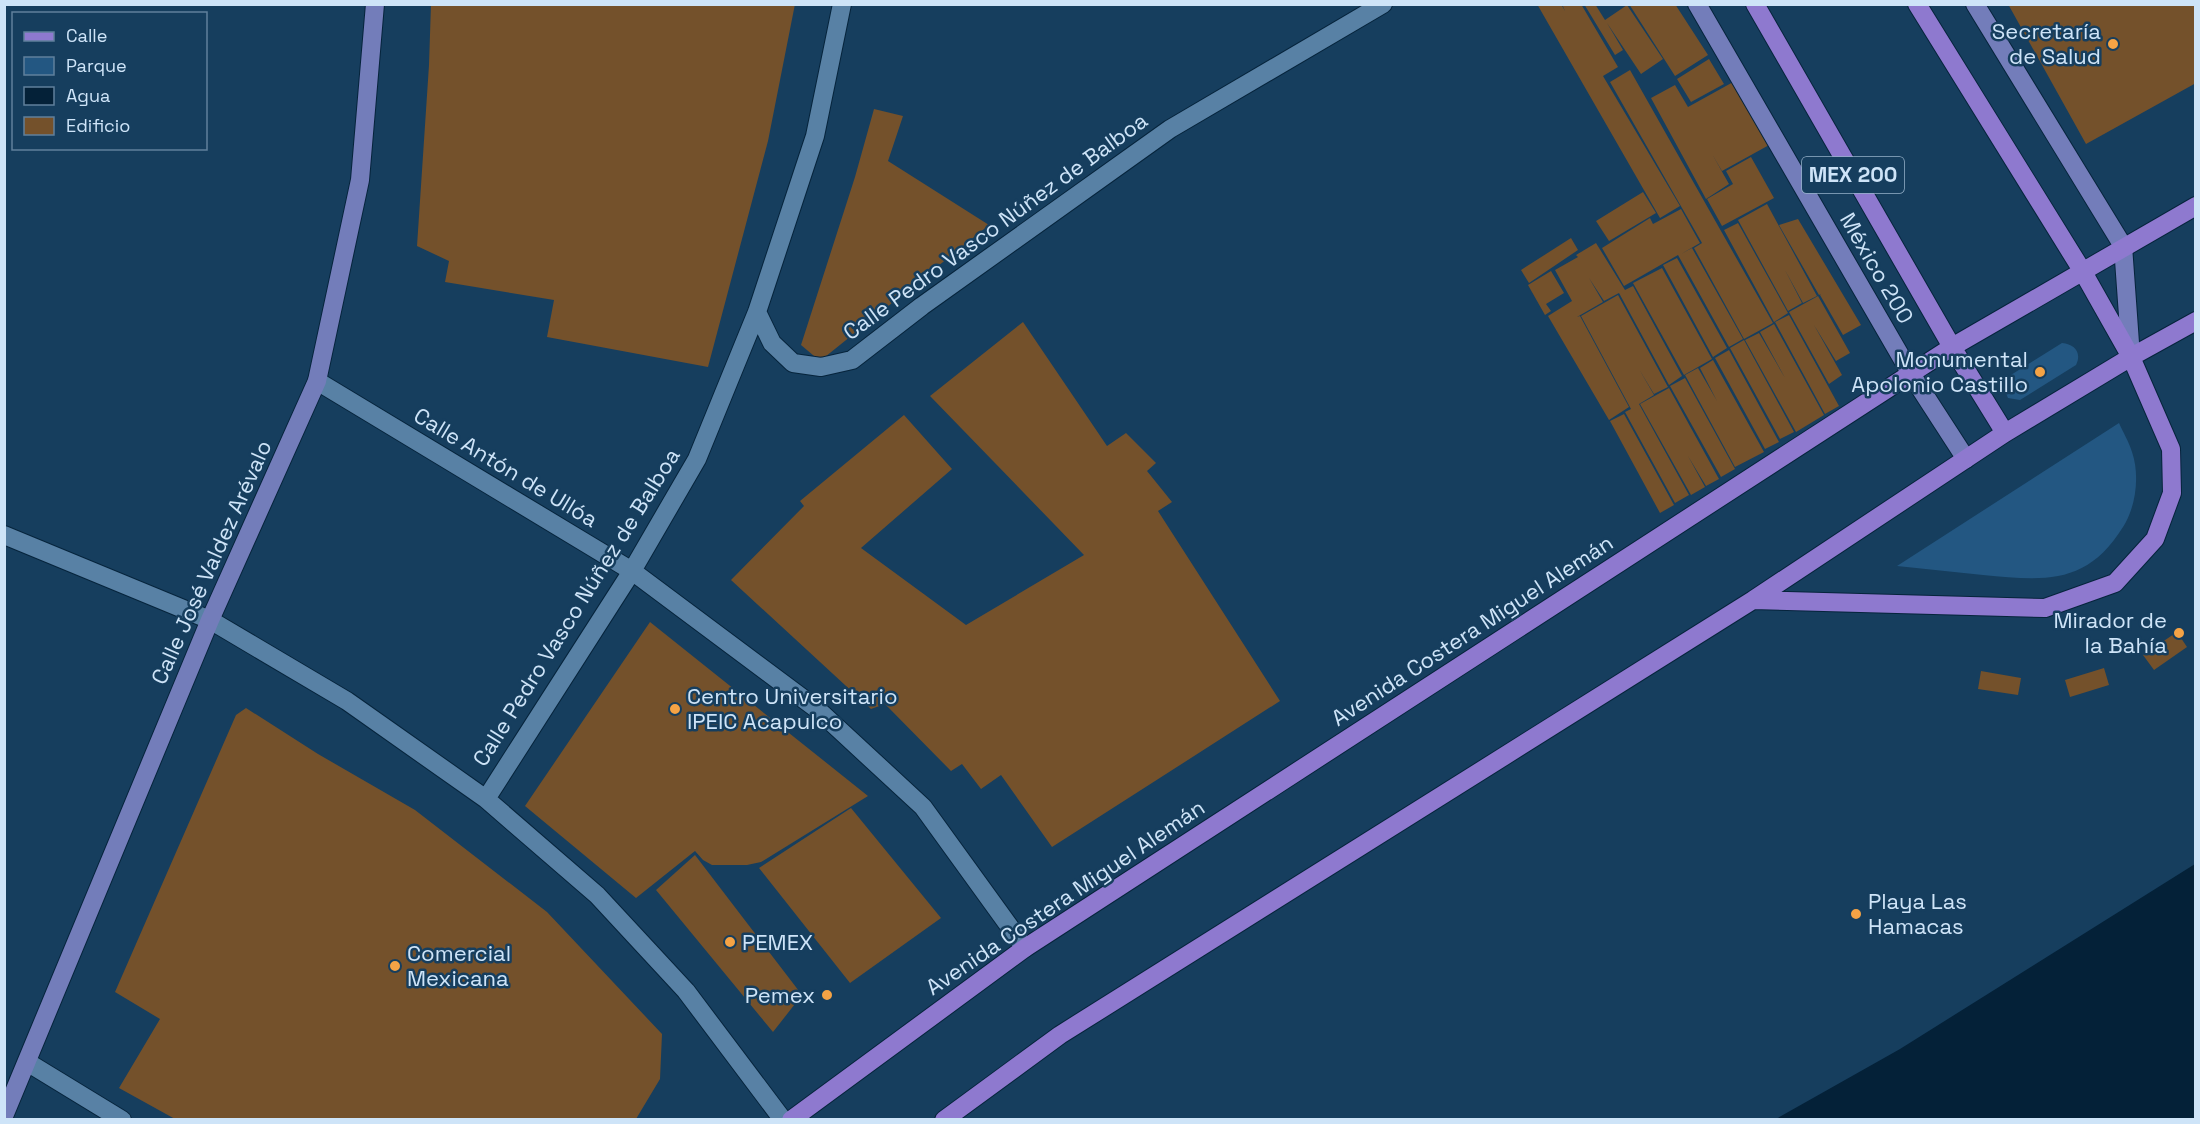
<svg xmlns="http://www.w3.org/2000/svg" width="2200" height="1124" viewBox="0 0 2200 1124" font-family="'Space Grotesk',sans-serif">
  <style>
    .green { fill: #235782 }
    .water { fill: #042138 }
    .building { fill: #74512b }
    .lines { fill: none; stroke-linecap: round; stroke-linejoin: round }
    .street-casing { stroke: #06243c; stroke-width: 20 }
    .secondary-casing { stroke: #06243c; stroke-width: 20 }
    .primary-casing { stroke: #06243c; stroke-width: 20 }
    .street { stroke: #5881a5; stroke-width: 18 }
    .secondary { stroke: #737dba; stroke-width: 18 }
    .primary { stroke: #8e79cf; stroke-width: 18 }
    .poi-dot { fill: #f5a345; stroke: #163e5e; stroke-width: 2 }
    .labels { text-anchor: middle; stroke-width: 5; stroke-linejoin: round; paint-order: stroke }
    .shield { fill: #163e5e; stroke: #97b2ca; stroke-width: 1.5 }
    .shield-label { font-size: 21px; font-weight: bold; fill: #cee4f8 }
    .poi-label { font-size: 22px; fill: #cee4f8; stroke: #163e5e; text-anchor: end }
    .street-label { font-size: 22px; fill: #cee4f8; stroke: #163e5e }
  </style>
  <rect width="100%" height="100%" fill="#163e5e"/>
  <path class="green" d="M2062 343C2075 344 2082 353 2076 365L2020 400 2008 398 2003 386 2006 378Z
    M2119 423C2123 432 2129 442 2132 452 2140 475 2136 507 2123 527 2087 585 2045 581 1983 575 1954 572 1926 569 1897 566Z"/>
  <path class="water" d="M2195 864V1119H1776L1900 1049Z"/>
  <path class="building" d="M431 4H795L768 141 708 367 547 337 554 300 445 282 449 261 417 246 429 65Z
    M1537 4H1561L1565 11 1562 4H1581L1618 67 1603 76 1680 206 1660 218Z
    M1584 4H1595L1605 20 1627 5 1663 59 1641 74 1607 23 1623 50 1615 55Z
    M1629 4H1675L1708 55 1675 76Z
    M2008 4H2196V83L2086 144Z
    M1709 59 1724 84 1691 102 1677 79Z
    M1630 70 1773 323 1744 339 1694 248 1702 243 1610 82Z
    M1735 81 1771 144 1722 171 1712 154 1729 184 1706 199 1651 98 1675 85 1688 107Z
    M874 109 903 116 888 161 989 225 820 361 801 345 855 177Z
    M1751 157 1774 198 1722 226 1707 199 1733 184 1726 171Z
    M1643 192 1656 213 1609 241 1596 221Z
    M1767 204 1817 296 1803 303 1785 270 1802 303 1788 311 1738 220Z
    M1681 209 1700 243 1681 254 1692 248 1743 339 1729 347 1678 255 1624 286 1602 248 1650 218 1653 224Z
    M1798 219 1861 325 1843 335 1820 295 1821 294 1819 295 1779 225Z
    M1738 223 1788 313 1774 322 1724 230Z
    M1571 238 1578 250 1529 283 1521 270Z
    M1596 243 1625 290 1633 286 1682 376 1669 385 1619 293 1604 301 1589 278 1603 302 1577 317 1580 316 1629 407 1609 420 1548 316 1572 301 1555 270 1578 257 1576 255Z
    M1677 258 1727 348 1713 357 1663 265Z
    M1662 268 1712 359 1684 375 1633 283Z
    M1551 271 1564 293 1546 304 1551 311 1545 315 1528 285Z
    M1618 295 1668 387 1654 394 1639 369 1654 395 1639 404 1689 495 1675 503 1625 412 1631 409 1581 316Z
    M1818 296 1850 353 1836 361 1814 325 1842 375 1829 384 1789 312Z
    M1789 315 1839 406 1825 414 1775 322Z
    M1023 322 1107 446 1126 433 1156 463 1147 471 1172 502 1158 511 1280 701 1052 847 1001 775 981 789 962 764 951 771 885 704 871 709 731 580 804 506 800 501 904 415 952 469 861 548 966 625 1084 555 930 396Z
    M1774 324 1824 415 1796 432 1745 340 1759 333 1785 378 1760 332Z
    M1744 340 1794 432 1780 439 1730 348Z
    M1729 350 1779 442 1765 449 1715 358Z
    M1713 360 1764 452 1735 467 1685 375 1698 368 1717 401 1700 368Z
    M1685 378 1735 469 1721 477 1670 386Z
    M1669 388 1719 479 1706 486 1688 456 1705 487 1691 495 1640 404Z
    M1624 414 1674 505 1660 513 1610 421Z
    M650 622 868 796 761 862 747 865H712L703 860 695 851 636 898 525 806Z
    M2177 632 2187 647 2154 670 2143 655Z
    M2104 668 2109 685 2070 697 2065 680Z
    M1981 671 2021 678 2018 695 1978 689Z
    M246 708 318 754 415 810 547 912 662 1034 660 1079 636 1119H175L119 1088 160 1019 115 992 236 715Z
    M851 808 941 918 850 983 759 868Z
    M695 855 802 995 773 1032 656 890Z"/>
  <g class="lines">
    <g class="street-casing">
      <path id="street" d="M757 312 772 343 793 363 821 367 852 360 922 306 1170 129 1383 4
        M317 381 632 571 817 709 923 807 1025 948
        M4 535 210 620 347 701 486 799 597 895 686 991 783 1120
        M486 799 632 571 697 459 757 312 815 136 842 4
        M27 1062 122 1120"/>
    </g>
    <g class="secondary-casing">
      <path id="secondary" d="M1697 4 1911 374 1966 459
        M1975 4 2123 246 2131 357
        M4 1116 210 620 317 381 360 180 375 4"/>
    </g>
    <g class="primary-casing">
      <path id="primary" d="M1755 4 1952 347 2005 433
        M1753 600 2045 608 2115 583 2155 539 2172 493 2171 449 2131 357 2083 272 1917 4
        M791 1120 1025 948 1952 347 2196 206
        M944 1120 1060 1035 1753 600 2005 433 2131 357 2196 321"/>
    </g>
    <use href="#street" class="street"/>
    <use href="#secondary" class="secondary"/>
    <use href="#primary" class="primary"/>
  </g>
  <g class="poi-dot">
    <circle cx="2113" cy="44" r="6"/>
    <circle cx="2040" cy="372" r="6"/>
    <circle cx="2179" cy="633" r="6"/>
    <circle cx="675" cy="709" r="6"/>
    <circle cx="1856" cy="914" r="6"/>
    <circle cx="730" cy="942" r="6"/>
    <circle cx="395" cy="966" r="6"/>
    <circle cx="827" cy="995" r="6"/>
  </g>
  <g class="labels">
    <rect class="shield" x="1802" y="157" width="102" height="36" rx="4.5"/>
    <g class="shield-label">
      <text x="1853" y="182">MEX 200</text>
    </g>
    <g class="poi-label">
      <text x="2101" y="39">Secretaría<tspan x="2101" dy="25">de Salud</tspan></text>
      <text x="2028" y="367">Monumental<tspan x="2028" dy="25">Apolonio Castillo</tspan></text>
      <text x="2167" y="628">Mirador de<tspan x="2167" dy="25">la Bahía</tspan></text>
      <text x="687" y="704" text-anchor="start">Centro Universitario<tspan x="687" dy="25">IPEIC Acapulco</tspan></text>
      <text x="1868" y="909" text-anchor="start">Playa Las<tspan x="1868" dy="25">Hamacas</tspan></text>
      <text x="742" y="950" text-anchor="start">PEMEX</text>
      <text x="407" y="961" text-anchor="start">Comercial<tspan x="407" dy="25">Mexicana</tspan></text>
      <text x="815" y="1003">Pemex</text>
    </g>
    <g class="street-label">
      <text transform="translate(995 226) rotate(-36)" y="8">Calle Pedro Vasco Núñez de Balboa</text>
      <text transform="translate(1877 268) rotate(60)" y="8">México 200</text>
      <text transform="translate(506 467) rotate(31)" y="8">Calle Antón de Ullóa</text>
      <text transform="translate(211 562) rotate(-66)" y="8">Calle José Valdez Arévalo</text>
      <text transform="translate(576 607) rotate(-58)" y="8">Calle Pedro Vasco Núñez de Balboa</text>
      <text transform="translate(1472 630) rotate(-33)" y="8">Avenida Costera Miguel Alemán</text>
      <text transform="translate(1065 897) rotate(-34)" y="8">Avenida Costera Miguel Alemán</text>
    </g>
  </g>
  <rect width="2200" height="1124" fill="none" stroke="#cee4f8" stroke-width="12"/>
  <rect x="12" y="12" width="195" height="138" fill="#163e5e" stroke="#60809c" stroke-width="1.5"/>
  <rect x="24" y="32" width="30" height="9" fill="#8e79cf" stroke="#60809c" stroke-width="1.5"/>
  <text x="66" y="42" font-size="18" fill="#cee4f8">Calle</text>
  <rect x="24" y="57" width="30" height="18" fill="#235782" stroke="#60809c" stroke-width="1.5"/>
  <text x="66" y="72" font-size="18" fill="#cee4f8">Parque</text>
  <rect x="24" y="87" width="30" height="18" fill="#042138" stroke="#60809c" stroke-width="1.5"/>
  <text x="66" y="102" font-size="18" fill="#cee4f8">Agua</text>
  <rect x="24" y="117" width="30" height="18" fill="#74512b" stroke="#60809c" stroke-width="1.5"/>
  <text x="66" y="132" font-size="18" fill="#cee4f8">Edificio</text>
</svg>
